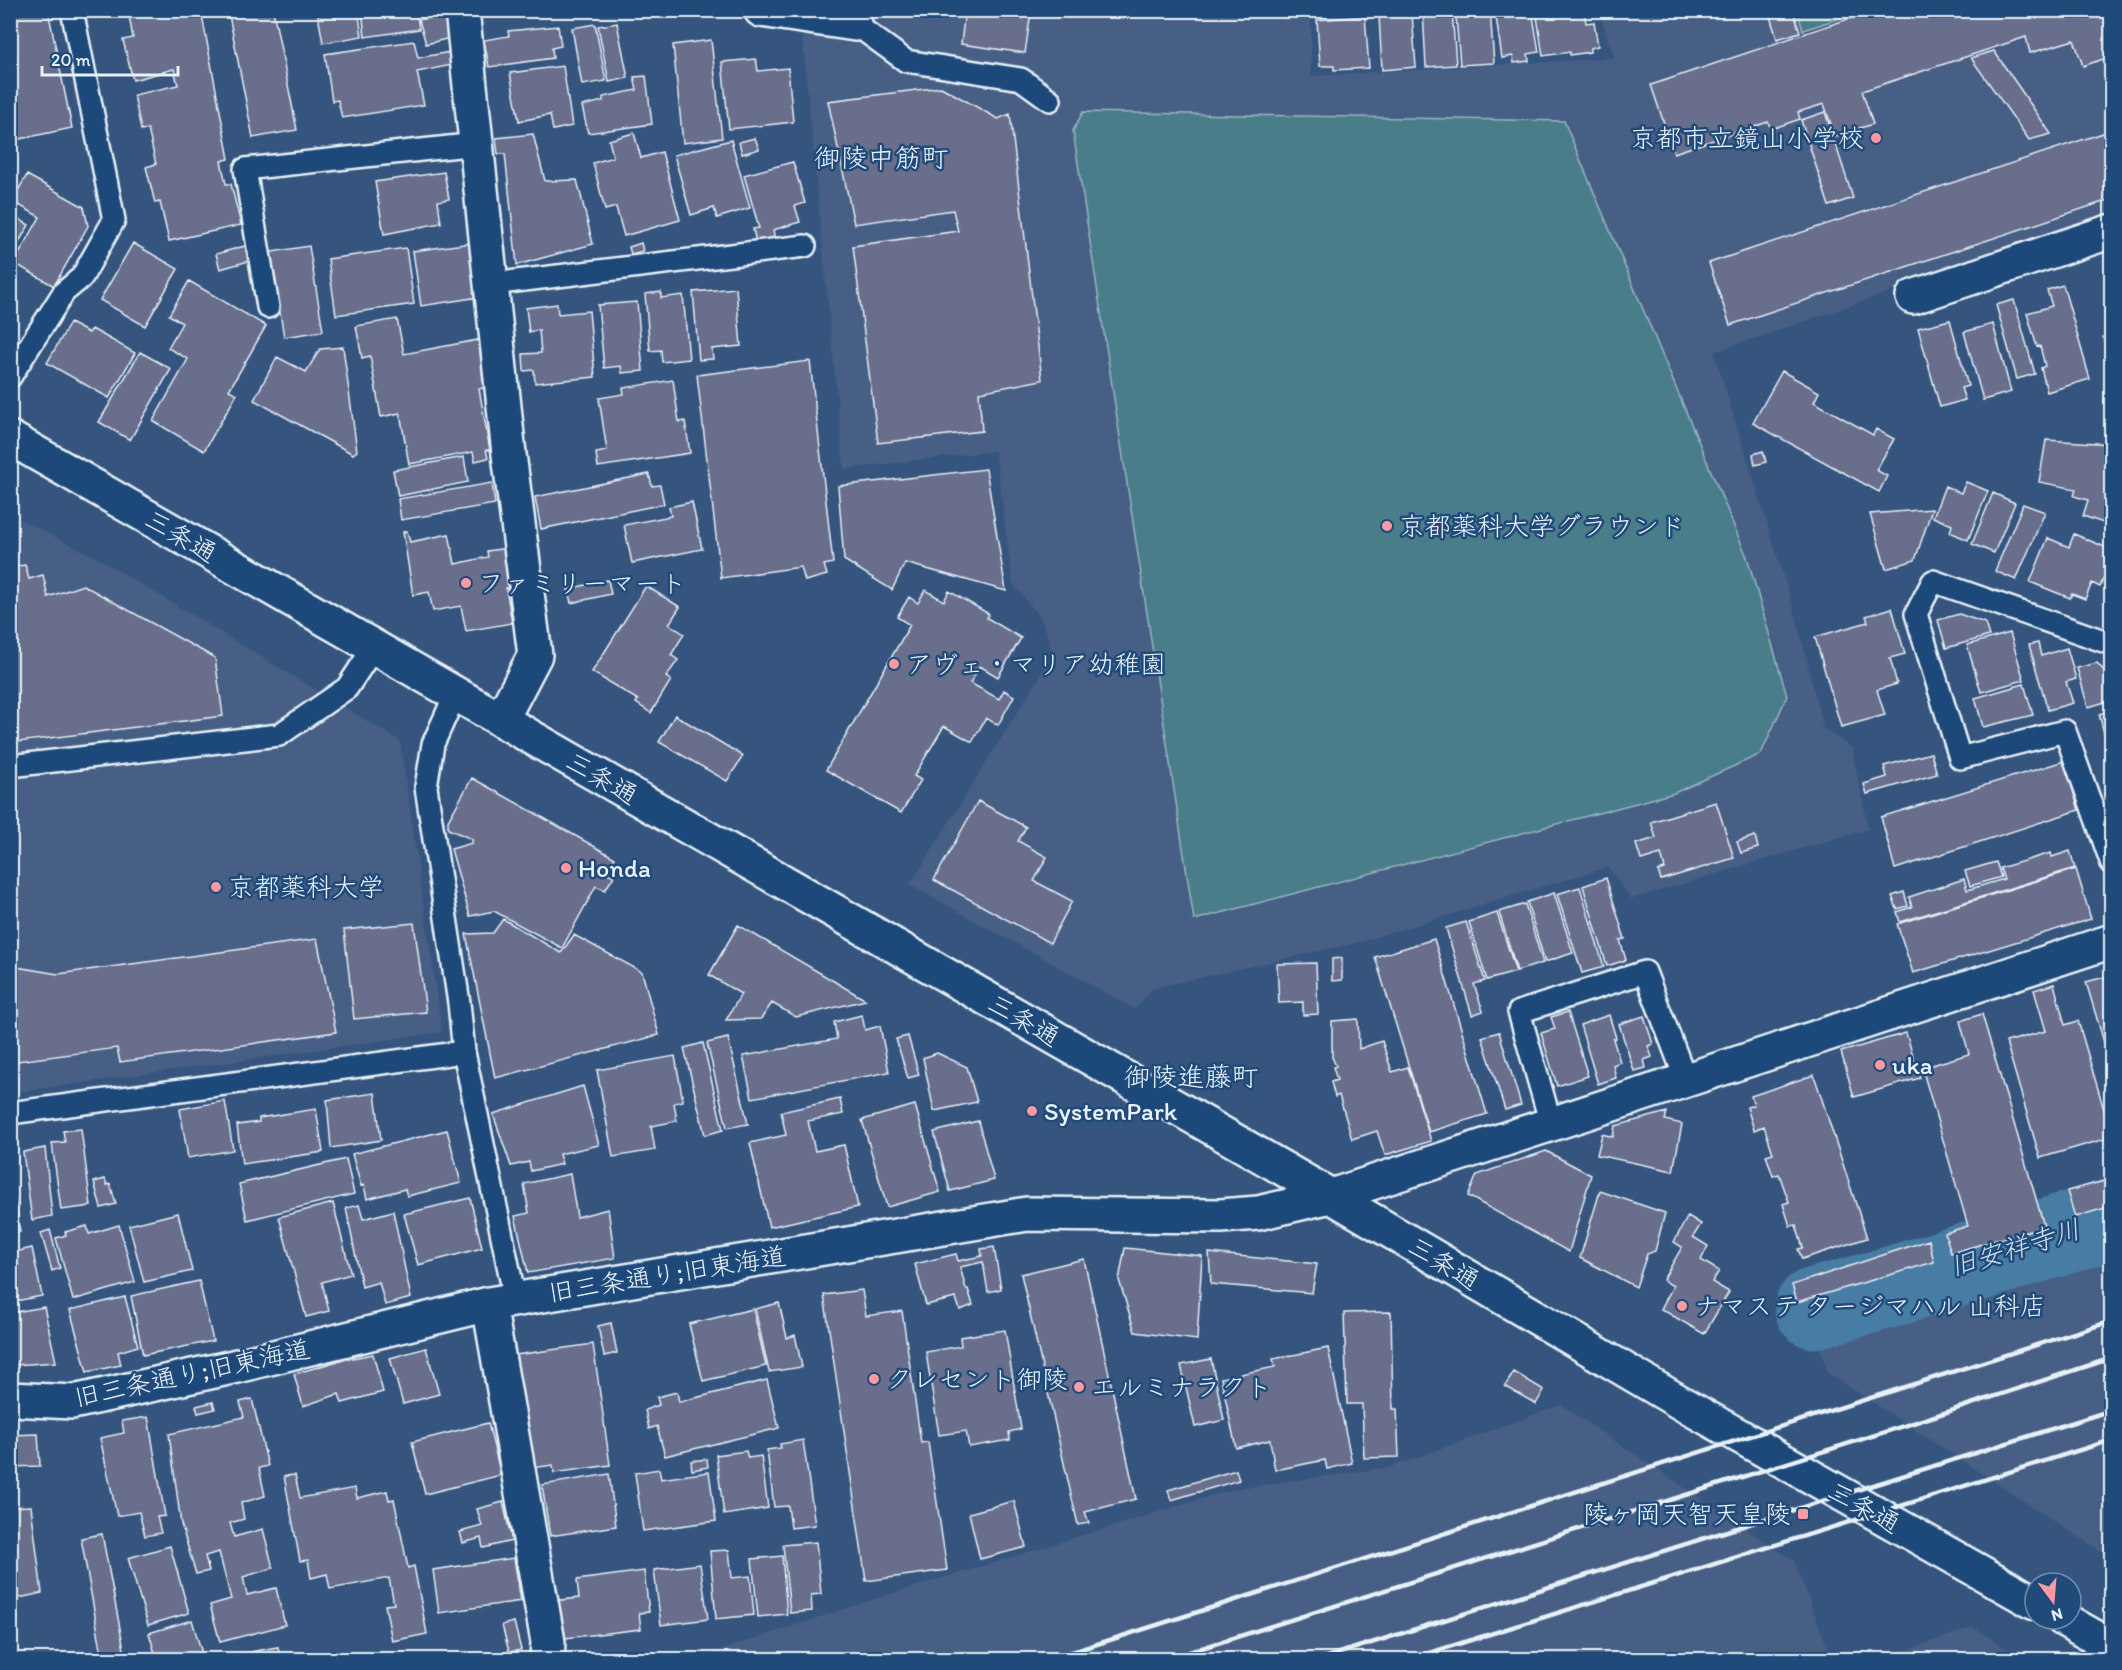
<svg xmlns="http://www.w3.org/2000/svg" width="2122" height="1670" viewBox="0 0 2122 1670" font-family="Itim,'Klee One',sans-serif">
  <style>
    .built { fill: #475f85 }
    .green { fill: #497d8a; stroke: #98b7c1; stroke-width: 1.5 }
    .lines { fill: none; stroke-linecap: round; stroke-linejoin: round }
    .river { stroke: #477ba4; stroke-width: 81 }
    .building { fill: #676e8c; stroke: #e8f1f8; stroke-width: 1.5 }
    .lane-casing { stroke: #e8f1f8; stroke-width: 26 }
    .street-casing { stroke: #e8f1f8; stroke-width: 38 }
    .secondary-casing { stroke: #e8f1f8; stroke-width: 38 }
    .lane { stroke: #1f4a7a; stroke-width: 21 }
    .street { stroke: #1f4a7a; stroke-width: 33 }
    .secondary { stroke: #1f4a7a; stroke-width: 33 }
    .rail { stroke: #e8f1f8; stroke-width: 4.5 }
    .poi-dot { fill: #ff9aa2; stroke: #1f4a7a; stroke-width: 2 }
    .labels { text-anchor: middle; stroke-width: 5; stroke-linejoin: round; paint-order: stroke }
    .poi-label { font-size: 26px; fill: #e8f1f8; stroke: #1f4a7a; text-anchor: start }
    .street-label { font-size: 26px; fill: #e8f1f8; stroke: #1f4a7a }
    .neighbourhood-label { font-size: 27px; fill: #e8f1f8; stroke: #1f4a7a }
    .water-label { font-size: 27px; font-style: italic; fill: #d0dfeb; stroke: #1f4a7a }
  </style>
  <rect width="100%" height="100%" fill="#35557f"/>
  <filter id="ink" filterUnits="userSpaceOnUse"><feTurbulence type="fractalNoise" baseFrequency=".0167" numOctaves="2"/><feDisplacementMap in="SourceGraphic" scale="12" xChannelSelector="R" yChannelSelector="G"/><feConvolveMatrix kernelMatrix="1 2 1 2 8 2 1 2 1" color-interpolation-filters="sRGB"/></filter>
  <g filter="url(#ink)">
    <path class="built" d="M854 10 1311 11V76L1614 58 1599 11H2111V217L1714 352 1797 620 1823 728 1852 748 1868 829 1631 899 1608 867 1356 943 1153 988 1135 1009 910 885 1053 655 1042 619 1013 584 995 451 844 469 802 34 853 44Z
      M10 514 101 560 400 741 442 1032 11 1093Z
      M2111 1224H2112L2111 1558 1828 1373 1810 1314Z
      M1561 1405 1794 1561 1832 1659H695L862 1603 1234 1489 1391 1467Z
      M1973 1627 2024 1659H1879L1914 1648Z"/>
    <path class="green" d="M1797 10H1863V11L1803 30Z
      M1083 112 1564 121 1747 557 1787 696 1761 754 1674 793 1194 920 1073 131Z"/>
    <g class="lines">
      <path class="river" d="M1815 1308 1891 1287 2112 1219"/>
    </g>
    <path class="building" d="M10 10H48L72 128 10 141Z
      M128 10H201L229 159 221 161 226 184H231L241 225 169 241 160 202 155 203 146 167 156 164 148 129 141 130 134 95 178 85 174 69 133 80 123 40 133 38Z
      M228 10H273L297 130 253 138Z
      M317 10H358L362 36 323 43Z
      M362 10H416L419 29 365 37Z
      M965 10 1031 12 1025 53 961 44Z
      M1423 10H1452L1456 65 1426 67Z
      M1466 10H1490L1494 63 1460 65 1456 16 1466 15Z
      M1495 10H1532L1539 52 1528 54 1529 61 1514 63 1513 56 1502 58Z
      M1536 10H1584L1586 23 1594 22 1598 46 1590 48V52L1570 55V52L1543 56Z
      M1768 10H1793L1800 32 1777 39Z
      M1875 10H2112V56L2083 66 2074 40 2030 53 2026 37 1862 91 1873 124 1835 136 1824 104 1798 112 1800 119 1771 129 1768 122 1674 153 1651 85Z
      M443 14 450 38 426 44 419 20Z
      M1412 14 1416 67 1382 70 1379 16Z
      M1365 16 1369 68 1334 70V66H1320L1317 20Z
      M617 23 628 78 609 82 598 26Z
      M595 24 606 81 582 85 572 28Z
      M558 26 561 46 552 48 553 58 489 67 484 40 509 36 508 31Z
      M711 40 722 138 683 143 673 45Z
      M414 41 418 58 450 52 452 65 417 72 424 105 342 118 338 100 332 101 325 54Z
      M1994 51 2051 134 2029 140 1971 58Z
      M756 59 758 71 788 68 793 122 729 129 722 62Z
      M563 66 572 126 553 130 550 115 519 121 510 73Z
      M646 76 652 124 588 133 582 106 603 101V97L637 90 634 77Z
      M941 87 998 119 1010 114 1042 380 979 392 982 431 878 443 853 246 958 231 953 210 854 224 828 101Z
      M1825 112 1853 198 1829 206 1801 120Z
      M2112 130V199L1730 325 1709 263Z
      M634 133 641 158 662 152 680 220 624 236 616 207 605 210 593 163 613 157 609 140Z
      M533 134 545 181 577 180 593 244 517 265 505 154H498L496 138Z
      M755 138 759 149 742 154 739 142Z
      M731 140 750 208 717 218 714 208 691 215 674 155Z
      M793 162 805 203 795 206 800 222 773 230 775 241 757 246 753 229 759 228 744 175Z
      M444 172 449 199 438 201 441 223 384 234 375 182Z
      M27 175 84 207 88 226 54 286 14 263 40 217 12 201Z
      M10 214 29 225 11 255H10Z
      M133 243 178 269 145 326 100 300Z
      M471 243 479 297 421 306 413 251Z
      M641 243 643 251 631 254 629 247Z
      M245 246 249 261 220 269 216 254Z
      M309 246 323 331 284 337 274 276 269 277 265 253Z
      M406 248 414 304 336 315 328 259Z
      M189 281 266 326 229 390 237 394 204 451 153 421 188 359 168 348 182 323 169 315Z
      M2063 285 2090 379 2047 392 2041 368 2045 366 2040 346 2037 347 2027 313 2052 306 2047 290Z
      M736 288 741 346 712 349 713 359 699 360 693 292Z
      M661 292V298L683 295 689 359 662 362 661 350 650 351 645 294Z
      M2014 300 2035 374 2017 379 1996 305Z
      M637 302 643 371 622 373 621 366 604 368 598 305Z
      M557 304 558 314 589 311 595 377 535 383 534 370 524 371 523 354 541 353 539 330 529 332 526 308Z
      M397 319 404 354 478 340 487 387 479 389 490 450H486L488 458 475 461 473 452 409 464 400 413 381 417 370 356 362 358 356 326Z
      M1950 320 1968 386 1961 388 1965 400 1940 407 1918 328Z
      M70 323 89 333 92 329 135 353 109 398 47 363Z
      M1993 324 2011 392 1983 400 1964 332Z
      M2112 335V367L2103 337Z
      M343 347 357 451 353 454 254 400 277 357 306 372 320 349Z
      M140 352 171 369 130 440 99 422Z
      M810 361 833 563 824 565 827 575 805 581 801 567 721 578 697 375Z
      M1782 371 1819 392 1814 402 1873 435 1876 429 1894 439 1876 470 1887 476 1879 492 1753 423Z
      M673 380 679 422 685 421 690 453 598 467 596 453 607 451 599 398 624 394 623 388Z
      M2046 440 2112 444V526L2083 516 2088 500 2074 496 2076 489 2039 482Z
      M1763 451 1766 462 1755 465 1753 454Z
      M464 457 468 482 398 496 393 470Z
      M986 469 1006 591 905 563 892 590 844 560 838 486Z
      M649 474 652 486 660 485 664 504 541 529 535 497Z
      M1966 482 1988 491 1968 540 1950 532 1952 525 1933 517 1945 486 1961 493Z
      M492 483 495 504 401 520 398 499Z
      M1993 493 2015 503 1994 553 1972 544Z
      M692 502 702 549 632 563 624 525 671 516 669 507Z
      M2023 504 2045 512 2016 580 1995 571Z
      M1932 509 1915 560 1886 569 1870 514Z
      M407 531 410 542 449 534 455 564 488 557 487 551 507 548 514 587 506 588 512 623 466 631 461 606 433 611 429 592 413 595 403 532Z
      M2074 534 2112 550V557L2100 587 2092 583 2085 599 2072 594 2070 598 2030 582 2048 538 2069 547Z
      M25 565 29 579 43 575 48 597 83 585 215 658 223 716 10 743V567Z
      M608 580 611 594 571 603 568 589Z
      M646 586 680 607 669 624 684 634 671 655 678 660 666 677 671 680 651 713 636 703 638 700 592 672Z
      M925 590 944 601 949 591 989 614 987 618 1021 638 998 677 980 666 970 683 999 699 1004 690 1014 696 998 725 986 718 972 742 944 726 914 776 921 780 901 813 826 770 910 625 897 617 909 597 918 603Z
      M1892 608 1905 654 1890 658 1897 684 1877 690 1885 715 1841 727 1815 637 1868 622 1866 616Z
      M1959 614 1985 623 1989 636 1946 648 1938 620Z
      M2010 633 2024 680 1981 692 1967 645Z
      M2038 643 2041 656 2067 648 2076 679 2066 682 2073 703 2048 710 2029 645Z
      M2097 663 2107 674 2112 689V700L2088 707 2077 668Z
      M2024 684 2033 715 1983 727 1975 698Z
      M2112 710V730L2104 733 2099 714Z
      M675 715 743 756 727 781 659 742Z
      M1931 753 1937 774 1867 794 1864 784 1887 777 1884 766Z
      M2064 761 2079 810 1895 869 1881 817Z
      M472 778 615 858 605 872 614 876 605 890 596 886 562 948 494 911 470 916 451 849 472 843V839L448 829V821Z
      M978 801 1026 827 1018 841 1047 857 1034 881 1072 901 1050 943 934 880Z
      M1716 802 1734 858 1661 880 1658 871 1665 869 1661 854 1641 860 1636 844 1656 838 1651 822Z
      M1755 836 1758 848 1741 853 1737 842Z
      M2070 851 2075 868 1900 922 1897 912 1912 907 1909 897 1964 879 1967 890 2004 879 2000 868 2051 853 2052 857Z
      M1996 862 2001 877 1970 886 1965 871Z
      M2076 869 2091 919 1913 973 1897 924Z
      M1606 878 1625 939 1620 940 1626 960 1607 966 1583 886Z
      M1580 887 1604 967 1582 973 1557 894Z
      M1904 892 1908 906 1897 909 1892 896Z
      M1554 893 1573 953 1545 962 1527 902Z
      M1525 904 1543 963 1517 971 1499 912Z
      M1497 913 1516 972 1487 980 1469 922Z
      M503 919 561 953 574 935 642 972 659 1035 495 1078 466 934 493 933Z
      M1466 922 1485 981 1474 984 1483 1011 1472 1015 1446 928Z
      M414 923 426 1012 354 1019 344 930Z
      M738 925 866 1000 796 1017 772 1003 761 1019 726 1020 741 994 709 975Z
      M317 939 336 1032 120 1062 117 1048 10 1062V966L58 974Z
      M1434 939 1487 1114 1429 1132 1375 957Z
      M1342 958V980L1332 981V959Z
      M1316 963 1318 1014 1303 1015V1002L1279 1003 1277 964Z
      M2112 975V1069L2086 982Z
      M2054 984 2065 1025 2078 1021 2112 1137 2040 1158 2006 1042 2046 1031 2034 990Z
      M1568 1012 1588 1076 1557 1086 1541 1033 1555 1029 1551 1017Z
      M1982 1014 2044 1226 1951 1253 1945 1233 1968 1226 1922 1068 1969 1054 1960 1021Z
      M862 1015 865 1030 880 1026 889 1072 752 1098 743 1056 837 1039 834 1022Z
      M1609 1015 1616 1038 1613 1039 1620 1062 1613 1065 1616 1078 1598 1084 1580 1025Z
      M1644 1016 1653 1044 1648 1046 1652 1057 1644 1060 1646 1068 1634 1071 1619 1024Z
      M1358 1019 1359 1049 1382 1041 1392 1072 1408 1067 1431 1141 1385 1155 1377 1131 1352 1139 1339 1095 1335 1097 1331 1082 1337 1080 1333 1067 1336 1066 1332 1057V1021Z
      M1499 1032 1521 1105 1505 1110 1482 1037Z
      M1906 1033 1920 1078 1854 1097 1841 1052Z
      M908 1036 919 1075 908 1078 896 1039Z
      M728 1038 748 1124 727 1128 707 1043Z
      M703 1043 723 1130 705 1135 684 1048Z
      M937 1053 967 1067 977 1102 934 1111 923 1058Z
      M675 1056 683 1101 674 1103 677 1121 651 1126 655 1150 613 1157 597 1070Z
      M1814 1075 1867 1238 1802 1259 1798 1249 1803 1248 1796 1225 1790 1226 1783 1204 1789 1202 1779 1174 1773 1176 1766 1155 1773 1153 1764 1126 1754 1130 1747 1107 1754 1105 1751 1096Z
      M583 1086 599 1145 559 1154 562 1164 531 1171 529 1162 511 1166 493 1114Z
      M375 1093 381 1140 331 1148 327 1100Z
      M840 1099 843 1114 808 1121 815 1151 844 1145 858 1207 769 1227 750 1143 786 1135 781 1112Z
      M225 1101 233 1150 188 1158 180 1109Z
      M915 1105 940 1192 887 1207 862 1120Z
      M316 1109 323 1152 242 1164 237 1125 259 1122V1118Z
      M1667 1112 1665 1120 1682 1124 1673 1171 1597 1155 1602 1134 1613 1137 1615 1126Z
      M978 1121 994 1180 950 1191 934 1132Z
      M81 1129 91 1206 61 1210 52 1143 65 1142 63 1131Z
      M447 1130 461 1183 407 1196 405 1189 367 1199 364 1185 361 1186 352 1154Z
      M45 1148 52 1216 32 1220 23 1152Z
      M1546 1151 1591 1175 1569 1252 1468 1196 1477 1175Z
      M346 1159 354 1194 247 1220 239 1184Z
      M10 1169 20 1232 10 1233Z
      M570 1174 577 1217 608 1209 615 1258 528 1273 515 1216 529 1213 524 1184Z
      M105 1179 107 1185 110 1184 116 1204 101 1208 94 1182Z
      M2112 1179V1206L2075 1217 2067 1191Z
      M1600 1191 1665 1213 1655 1251 1647 1254 1636 1287 1580 1258Z
      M470 1198 482 1248 418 1265 404 1214Z
      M333 1203 351 1274 322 1282 329 1311 306 1317 279 1217Z
      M359 1205 363 1219 393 1211 411 1298 385 1305 379 1282 362 1287 346 1208Z
      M178 1213 192 1271 144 1282 129 1225Z
      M1688 1216 1701 1224 1693 1237 1708 1246 1701 1260 1719 1271 1712 1282 1729 1292 1704 1334 1661 1309 1673 1286 1663 1280 1682 1247 1674 1242Z
      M119 1225 135 1282 73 1300 56 1238 66 1235 65 1232 87 1226 89 1234Z
      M50 1230 60 1268 52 1271 41 1233Z
      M1929 1240 1934 1262 1797 1302 1792 1285Z
      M994 1247 1001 1289 988 1292 983 1262 960 1267 966 1289H968L973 1305 960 1310 956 1298 926 1305 915 1264 956 1254 958 1261 982 1256 981 1249Z
      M32 1248 42 1296 10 1302V1253Z
      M1125 1248 1202 1256 1197 1340 1135 1332 1119 1280Z
      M1209 1253 1317 1264 1312 1293 1211 1284Z
      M1084 1259 1136 1499 1085 1512 1089 1523 1078 1525 1021 1274Z
      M199 1281 213 1341 143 1355 131 1296Z
      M862 1290 866 1316 902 1311 921 1443 928 1442 947 1570 866 1581 824 1295Z
      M125 1297 138 1346 118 1352 121 1365 87 1372 70 1310Z
      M779 1303 787 1338 795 1335 802 1367 769 1372 755 1309Z
      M44 1307 56 1362 15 1365 10 1351V1313Z
      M753 1309 766 1366 703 1381 689 1324Z
      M1391 1312 1393 1409H1397L1399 1457 1364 1458 1362 1404H1347L1344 1313Z
      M611 1323 617 1353 604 1356 598 1326Z
      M1005 1330 1021 1429 1009 1432 1010 1440 969 1447 966 1431 939 1435 926 1352 961 1346 960 1337Z
      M593 1344 610 1465 554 1473 553 1465 532 1468 516 1355Z
      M426 1348 439 1394 403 1404 390 1358Z
      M1328 1348 1352 1463 1327 1469 1325 1460 1275 1470 1270 1440 1236 1448 1221 1378 1275 1367 1273 1359Z
      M373 1354 383 1392 342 1403 339 1394 303 1406 294 1374 338 1361Z
      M1211 1359 1224 1420 1195 1427 1181 1365Z
      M1514 1372 1544 1390 1536 1404 1505 1386Z
      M767 1380 779 1428 665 1456 657 1426 649 1429 645 1410 659 1405 657 1397 677 1392 679 1402Z
      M252 1399 268 1466 259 1468 265 1496 241 1503 244 1519 230 1523 234 1537 263 1529 273 1568 243 1577 247 1595 276 1588 285 1625 220 1642 210 1605 231 1599 219 1552 205 1556 209 1571 196 1574 181 1524 169 1434 244 1417 240 1402Z
      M213 1402 215 1409 198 1413 196 1406Z
      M148 1417 165 1516 157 1517 161 1533 145 1536 139 1512 117 1516 100 1438 124 1433 122 1421Z
      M488 1423 501 1475 425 1494 412 1442Z
      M38 1434 40 1466 10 1467V1435Z
      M803 1440 815 1525 791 1528 788 1506 774 1507 767 1450 781 1448 780 1444Z
      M746 1451 748 1458 761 1456 768 1508 724 1515 716 1455Z
      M707 1459 708 1467 692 1470 691 1461Z
      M659 1469 661 1479 709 1472 716 1521 643 1531 635 1473Z
      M1236 1470 1239 1480 1171 1500 1168 1490Z
      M609 1474 616 1526 550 1536 542 1485Z
      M295 1475 300 1498 355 1488 357 1498 387 1491 389 1500 394 1499 408 1568 414 1566 427 1634 392 1641 385 1605 394 1604 389 1578 330 1589 327 1574 311 1578 308 1560 300 1561 284 1476Z
      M1014 1501 1026 1547 980 1559 969 1513Z
      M503 1502 512 1541 483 1548 481 1538 463 1543 460 1532 482 1526 477 1509Z
      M31 1506 42 1593 10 1600V1507Z
      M102 1534 126 1660H103L81 1538Z
      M816 1542 821 1594 811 1595 812 1611 790 1613 783 1545Z
      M170 1546 189 1613 148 1625 128 1558Z
      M729 1550 732 1578 750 1576 754 1615 716 1619 710 1551Z
      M782 1556 787 1614 758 1617 752 1559Z
      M514 1558 521 1601 439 1613 433 1570Z
      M700 1564 708 1619 661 1625 654 1570Z
      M644 1571 649 1612 639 1613 641 1629 557 1639 552 1601 579 1598 577 1580Z
      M192 1620 204 1660H157L149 1633Z
      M514 1622 521 1650 509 1652 502 1625Z
      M278 1647 280 1660H246L245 1653Z"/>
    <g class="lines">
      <g class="lane-casing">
        <path id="lane" d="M855 24 906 61 1021 79 1050 100
          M492 284 805 246
          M268 307 245 169 477 144
          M10 377 64 292 82 277 114 220 72 10
          M2112 644 1933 581 1916 614 1960 758 2065 731 2112 864
          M456 693 433 744 426 787 459 1003 464 1052 515 1299
          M10 766 279 735 347 688 374 647
          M10 1113 464 1052
          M1551 1124 1519 1012 1645 972 1686 1080"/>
      </g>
      <g class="street-casing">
        <path id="street" d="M462 10 509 454 535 655 501 720
          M761 10 855 24
          M1913 297 2112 231
          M489 1304 548 1642 547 1660
          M10 1399 73 1402 233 1367 489 1304 1027 1214 1221 1216 1258 1213 1331 1196 2112 941"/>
      </g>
      <g class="secondary-casing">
        <path id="secondary" d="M10 438 1331 1196 1688 1407 2035 1603
          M2063 1619 2112 1647"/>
      </g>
      <use href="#lane" class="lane"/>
      <use href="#street" class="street"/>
      <use href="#secondary" class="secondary"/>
      <path class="rail" d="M1047 1660 2112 1321
        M1164 1660 1907 1425 2112 1358
        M1317 1660 2112 1410
        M1407 1660 2112 1440"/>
    </g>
  </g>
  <g class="poi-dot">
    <circle cx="1876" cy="138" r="6"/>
    <circle cx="1387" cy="526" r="6"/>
    <circle cx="466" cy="583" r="6"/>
    <circle cx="894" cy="664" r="6"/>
    <circle cx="566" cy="868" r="6"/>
    <circle cx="216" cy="887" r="6"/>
    <circle cx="1880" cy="1065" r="6"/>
    <circle cx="1032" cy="1111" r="6"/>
    <circle cx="1682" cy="1306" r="6"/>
    <circle cx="874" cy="1379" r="6"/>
    <circle cx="1079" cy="1387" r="6"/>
    <rect x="1797" y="1508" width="12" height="12" rx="3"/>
  </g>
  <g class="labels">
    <g class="poi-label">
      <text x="1864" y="147" text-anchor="end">京都市立鏡山小学校</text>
      <text x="1399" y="535">京都薬科大学グラウンド</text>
      <text x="478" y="592">ファミリーマート</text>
      <text x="906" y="673">アヴェ・マリア幼稚園</text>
      <text x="578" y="877">Honda</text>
      <text x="228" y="896">京都薬科大学</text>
      <text x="1892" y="1074">uka</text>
      <text x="1044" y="1120">SystemPark</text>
      <text x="1694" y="1315">ナマステ タージマハル 山科店</text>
      <text x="886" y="1388">クレセント御陵</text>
      <text x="1091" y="1396">エルミナラクト</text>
      <text x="1791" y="1523" text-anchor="end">陵ヶ岡天智天皇陵</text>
    </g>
    <g class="street-label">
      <text transform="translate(181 536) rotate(30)" y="9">三条通</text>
      <text transform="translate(602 778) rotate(30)" y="9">三条通</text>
      <text transform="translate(1024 1020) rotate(30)" y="9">三条通</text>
      <text transform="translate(1444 1263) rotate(31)" y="9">三条通</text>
      <text transform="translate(667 1274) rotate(-9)" y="9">旧三条通り;旧東海道</text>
      <text transform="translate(192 1373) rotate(-12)" y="9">旧三条通り;旧東海道</text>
      <text transform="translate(1864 1507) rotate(29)" y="9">三条通</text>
    </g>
    <g class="neighbourhood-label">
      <text x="881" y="167">御陵中筋町</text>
      <text x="1191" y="1086">御陵進藤町</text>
    </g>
    <g class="water-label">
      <text transform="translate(2015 1248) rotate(-17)" y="9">旧安祥寺川</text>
    </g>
  </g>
  <rect width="2122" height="1670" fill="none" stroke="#1f4a7a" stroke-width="36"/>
  <rect x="18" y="18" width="2086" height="1634" fill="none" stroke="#e8f1f8" stroke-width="2" filter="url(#ink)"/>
  <g transform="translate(2053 1601) rotate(164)"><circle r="28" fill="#1f4a7a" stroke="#6f8dac" stroke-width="1.5"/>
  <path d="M0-4.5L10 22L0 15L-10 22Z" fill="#ff9aa2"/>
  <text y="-9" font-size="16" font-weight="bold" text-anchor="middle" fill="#e8f1f8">N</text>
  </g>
  <path d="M42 66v9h136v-9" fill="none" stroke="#e8f1f8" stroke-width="3"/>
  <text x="51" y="66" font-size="18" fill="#e8f1f8" stroke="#1f4a7a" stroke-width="4.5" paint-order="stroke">20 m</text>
</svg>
